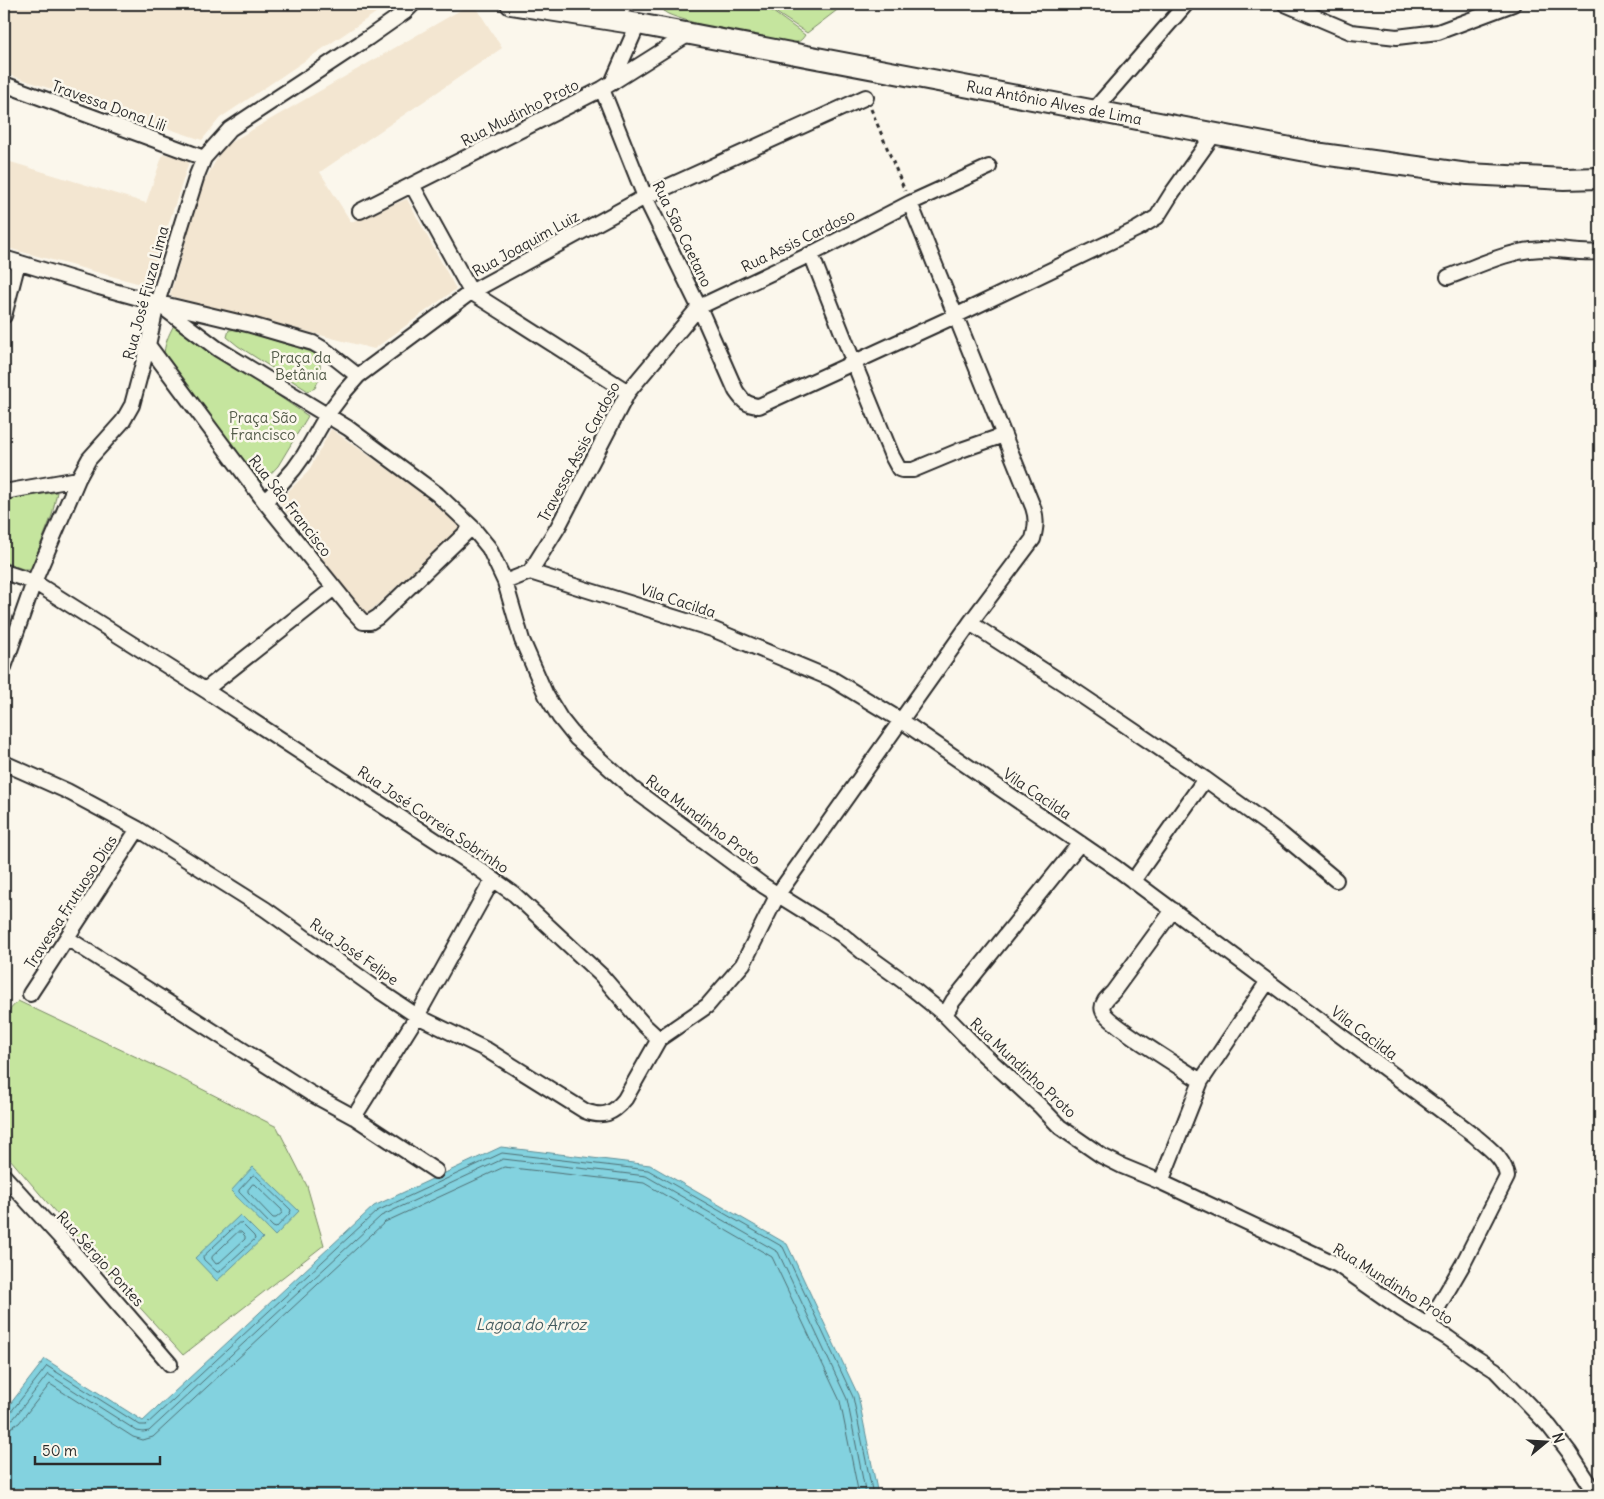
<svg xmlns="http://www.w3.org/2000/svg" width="1604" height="1499" viewBox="0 0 1604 1499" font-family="Delius,sans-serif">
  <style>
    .built { fill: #f3e6d1 }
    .green { fill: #c5e59e; stroke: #788864 }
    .water { fill: #83d2df; stroke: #608f97 }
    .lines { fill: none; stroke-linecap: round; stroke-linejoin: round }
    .shore { stroke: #4e6e73; stroke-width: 1 }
    .minor-casing { stroke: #2b2b2b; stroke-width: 18 }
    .secondary-casing { stroke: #2b2b2b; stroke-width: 24 }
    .path { stroke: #2b2b2b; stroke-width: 3; stroke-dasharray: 4 4; stroke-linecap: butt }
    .minor { stroke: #fbf7ec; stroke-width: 14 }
    .secondary { stroke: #fbf7ec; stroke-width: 20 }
    .labels { text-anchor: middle; stroke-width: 5; stroke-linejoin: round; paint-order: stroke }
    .street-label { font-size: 15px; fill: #2b2b2b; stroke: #fbf7ec }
    .park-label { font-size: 15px; fill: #525a48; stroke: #fbf7ec }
    .water-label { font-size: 16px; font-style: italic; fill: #455d61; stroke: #fbf7ec }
  </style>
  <rect width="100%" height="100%" fill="#fbf7ec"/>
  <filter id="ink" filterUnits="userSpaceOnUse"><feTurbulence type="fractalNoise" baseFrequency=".02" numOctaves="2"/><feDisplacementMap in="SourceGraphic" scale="10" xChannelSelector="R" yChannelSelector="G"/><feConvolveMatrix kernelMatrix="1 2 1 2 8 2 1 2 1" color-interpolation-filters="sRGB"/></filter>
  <g filter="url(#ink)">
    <path class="built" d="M4 4H389L220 118 202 140 4 73Z
      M471 4H474L502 48 320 172 351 222 407 199 456 289 374 349 170 296 200 189 224 146Z
      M163 154 190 159 148 286 4 247V160L146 203Z
      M331 429 408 483 461 526 366 615 278 501 308 472Z"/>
    <path class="green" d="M657 4H762L805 35C803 38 801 41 797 42 783 47 685 22 668 14 664 12 660 8 657 4Z
      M763 4H845L807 33Z
      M174 325 308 416 278 466 262 483 164 357C164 345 168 336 174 325Z
      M238 329 321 355 319 379 315 388 308 391 238 346 227 337 229 330Z
      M57 492 52 515 31 569H23L4 562V500Z
      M18 1001 166 1071 277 1127 307 1186 324 1245 183 1355 93 1256 4 1152V1016Z"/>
    <path class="water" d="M501 1147 650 1165 787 1244 858 1395 878 1495H4V1412L45 1359 143 1421 374 1206Z
      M253 1167 299 1211 275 1236 231 1191Z
      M240 1215 263 1238 217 1281 195 1258Z"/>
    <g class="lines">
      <path class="shore" d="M255 1175 291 1210 290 1213 276 1228 273 1227 239 1192V1190L252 1176Z
        M253 1184 256 1185 282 1210V1213L276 1218H273L248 1192V1190Z
        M239 1223H241L254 1236 255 1239 219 1272H217L204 1260 203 1257Z
        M238 1232H241L245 1236V1239L219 1263 216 1264 212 1259V1257Z
        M4 1415 10 1413 47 1366 140 1425H146L377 1211 502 1153 648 1170 783 1247 853 1397 873 1495
        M4 1421 10 1420 14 1418 48 1374 137 1431 143 1432 149 1431 381 1216 503 1159 646 1176 778 1252 847 1399 866 1495
        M4 1429 12 1427 19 1423 50 1384 133 1437 143 1440 153 1437 385 1222 504 1167 644 1183 772 1257 840 1401 859 1495"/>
      <g class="minor-casing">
        <path id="minor" d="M1285 4 1351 32 1397 37 1438 32 1513 4
          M608 20 627 4
          M612 83 638 24
          M4 84 204 158
          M602 89 645 197 699 307 736 391C743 401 746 405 759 406L955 316 1137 229 1157 217 1172 193 1214 134
          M1093 111 1186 4
          M412 185 471 292 628 392
          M360 211 602 89 689 34
          M811 254 854 363 892 456 899 469 902 470H913L961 450 1004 435
          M4 258 99 287 157 303 218 349 348 428 437 494 472 527 489 548 505 582 522 640 546 695 560 718 576 738 633 789 764 886 841 934 864 953 903 981 945 1015 981 1052 1039 1105 1060 1127 1102 1156 1122 1166 1161 1182 1338 1265 1401 1309 1448 1338 1473 1356 1495 1370 1549 1426 1569 1452 1597 1495
          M1448 277C1478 266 1509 250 1542 249 1561 249 1580 254 1600 252
          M163 304 251 325 313 343 325 350 358 376
          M4 316 18 262
          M148 345 265 502 353 611 363 622H370L378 617 472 527
          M4 492 78 479
          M265 502 294 469 304 455 327 415 345 391 358 376 471 292 645 197 866 97
          M4 572 34 582 205 690 469 862 514 894 601 975 644 1025 659 1039 707 1006 743 964 778 894 970 623 1033 539C1036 527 1037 519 1033 507L910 203
          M530 572 712 629 832 679 902 721 1116 868 1474 1135C1488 1148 1505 1158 1507 1177L1463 1264 1427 1326
          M505 582 530 572 558 527 628 392 699 307 811 254 910 203 989 167
          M970 623 1066 685 1205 779 1133 881
          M4 667 34 582 78 479 89 459 123 421 132 405 148 345 157 303 197 175 204 158 230 129 368 38 405 12 413 4
          M205 690 334 588
          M4 763 67 791 138 829 265 909 378 990 417 1016 487 1050 585 1111C603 1118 613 1114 625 1099L659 1039
          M1205 779 1281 834 1336 880
          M1173 910 1113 992C1108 997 1100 1004 1103 1011 1107 1023 1186 1071 1201 1081
          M67 938 310 1093 354 1117 436 1171
          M30 994 138 829
          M945 1015 953 1001 1080 843
          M354 1117 417 1016 493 879
          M4 1176 68 1246 170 1364
          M1161 1182 1201 1081 1268 981"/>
      </g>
      <g class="secondary-casing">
        <path id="secondary" d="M511 4 638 24 1322 154 1468 174 1564 179 1600 178"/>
      </g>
      <path class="path" d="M871 109 905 191"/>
      <use href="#minor" class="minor"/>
      <use href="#secondary" class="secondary"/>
    </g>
  </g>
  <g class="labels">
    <g class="street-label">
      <text transform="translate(1054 103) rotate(11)" y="5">Rua Antônio Alves de Lima</text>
      <text transform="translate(109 106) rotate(20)" y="5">Travessa Dona Lili</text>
      <text transform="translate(520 113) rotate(-27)" y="5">Rua Mudinho Proto</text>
      <text transform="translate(682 234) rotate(64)" y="5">Rua São Caetano</text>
      <text transform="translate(798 241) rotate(-26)" y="5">Rua Assis Cardoso</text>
      <text transform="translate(526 244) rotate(-29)" y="5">Rua Joaquim Luiz</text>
      <text transform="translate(146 293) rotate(-75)" y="5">Rua José Fiuza Lima</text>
      <text transform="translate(579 452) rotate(-62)" y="5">Travessa Assis Cardoso</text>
      <text transform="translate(290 506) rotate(52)" y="5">Rua São Francisco</text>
      <text transform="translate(678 601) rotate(18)" y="5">Vila Cacilda</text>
      <text transform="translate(1037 794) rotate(34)" y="5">Vila Cacilda</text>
      <text transform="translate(433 820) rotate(34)" y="5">Rua José Correia Sobrinho</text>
      <text transform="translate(703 820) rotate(37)" y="5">Rua Mundinho Proto</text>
      <text transform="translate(71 902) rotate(-57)" y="5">Travessa Frutuoso Dias</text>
      <text transform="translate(354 952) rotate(35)" y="5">Rua José Felipe</text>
      <text transform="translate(1364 1033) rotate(37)" y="5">Vila Cacilda</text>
      <text transform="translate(1023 1068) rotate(43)" y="5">Rua Mundinho Proto</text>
      <text transform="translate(100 1259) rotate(48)" y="5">Rua Sérgio Pontes</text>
      <text transform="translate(1393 1284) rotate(32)" y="5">Rua Mundinho Proto</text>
    </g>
    <g class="park-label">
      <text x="301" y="363">Praça da<tspan x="301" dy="17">Betânia</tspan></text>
      <text x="263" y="423">Praça São<tspan x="263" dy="17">Francisco</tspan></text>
    </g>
    <g class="water-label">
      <text x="531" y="1330">Lagoa do Arroz</text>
    </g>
  </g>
  <rect width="1604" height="1499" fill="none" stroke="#fbf7ec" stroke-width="20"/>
  <rect x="10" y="10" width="1584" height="1479" fill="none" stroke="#2b2b2b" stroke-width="2" filter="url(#ink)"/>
  <g transform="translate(1546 1442) rotate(72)" stroke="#fbf7ec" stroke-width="4" paint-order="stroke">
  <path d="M0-4L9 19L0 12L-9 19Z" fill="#2b2b2b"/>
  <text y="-8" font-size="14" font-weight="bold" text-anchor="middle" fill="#2b2b2b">N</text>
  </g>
  <path d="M35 1456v8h125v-8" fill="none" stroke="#2b2b2b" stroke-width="2.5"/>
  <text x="42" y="1456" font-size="15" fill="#2b2b2b" stroke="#fbf7ec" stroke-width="4" paint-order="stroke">50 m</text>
</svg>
